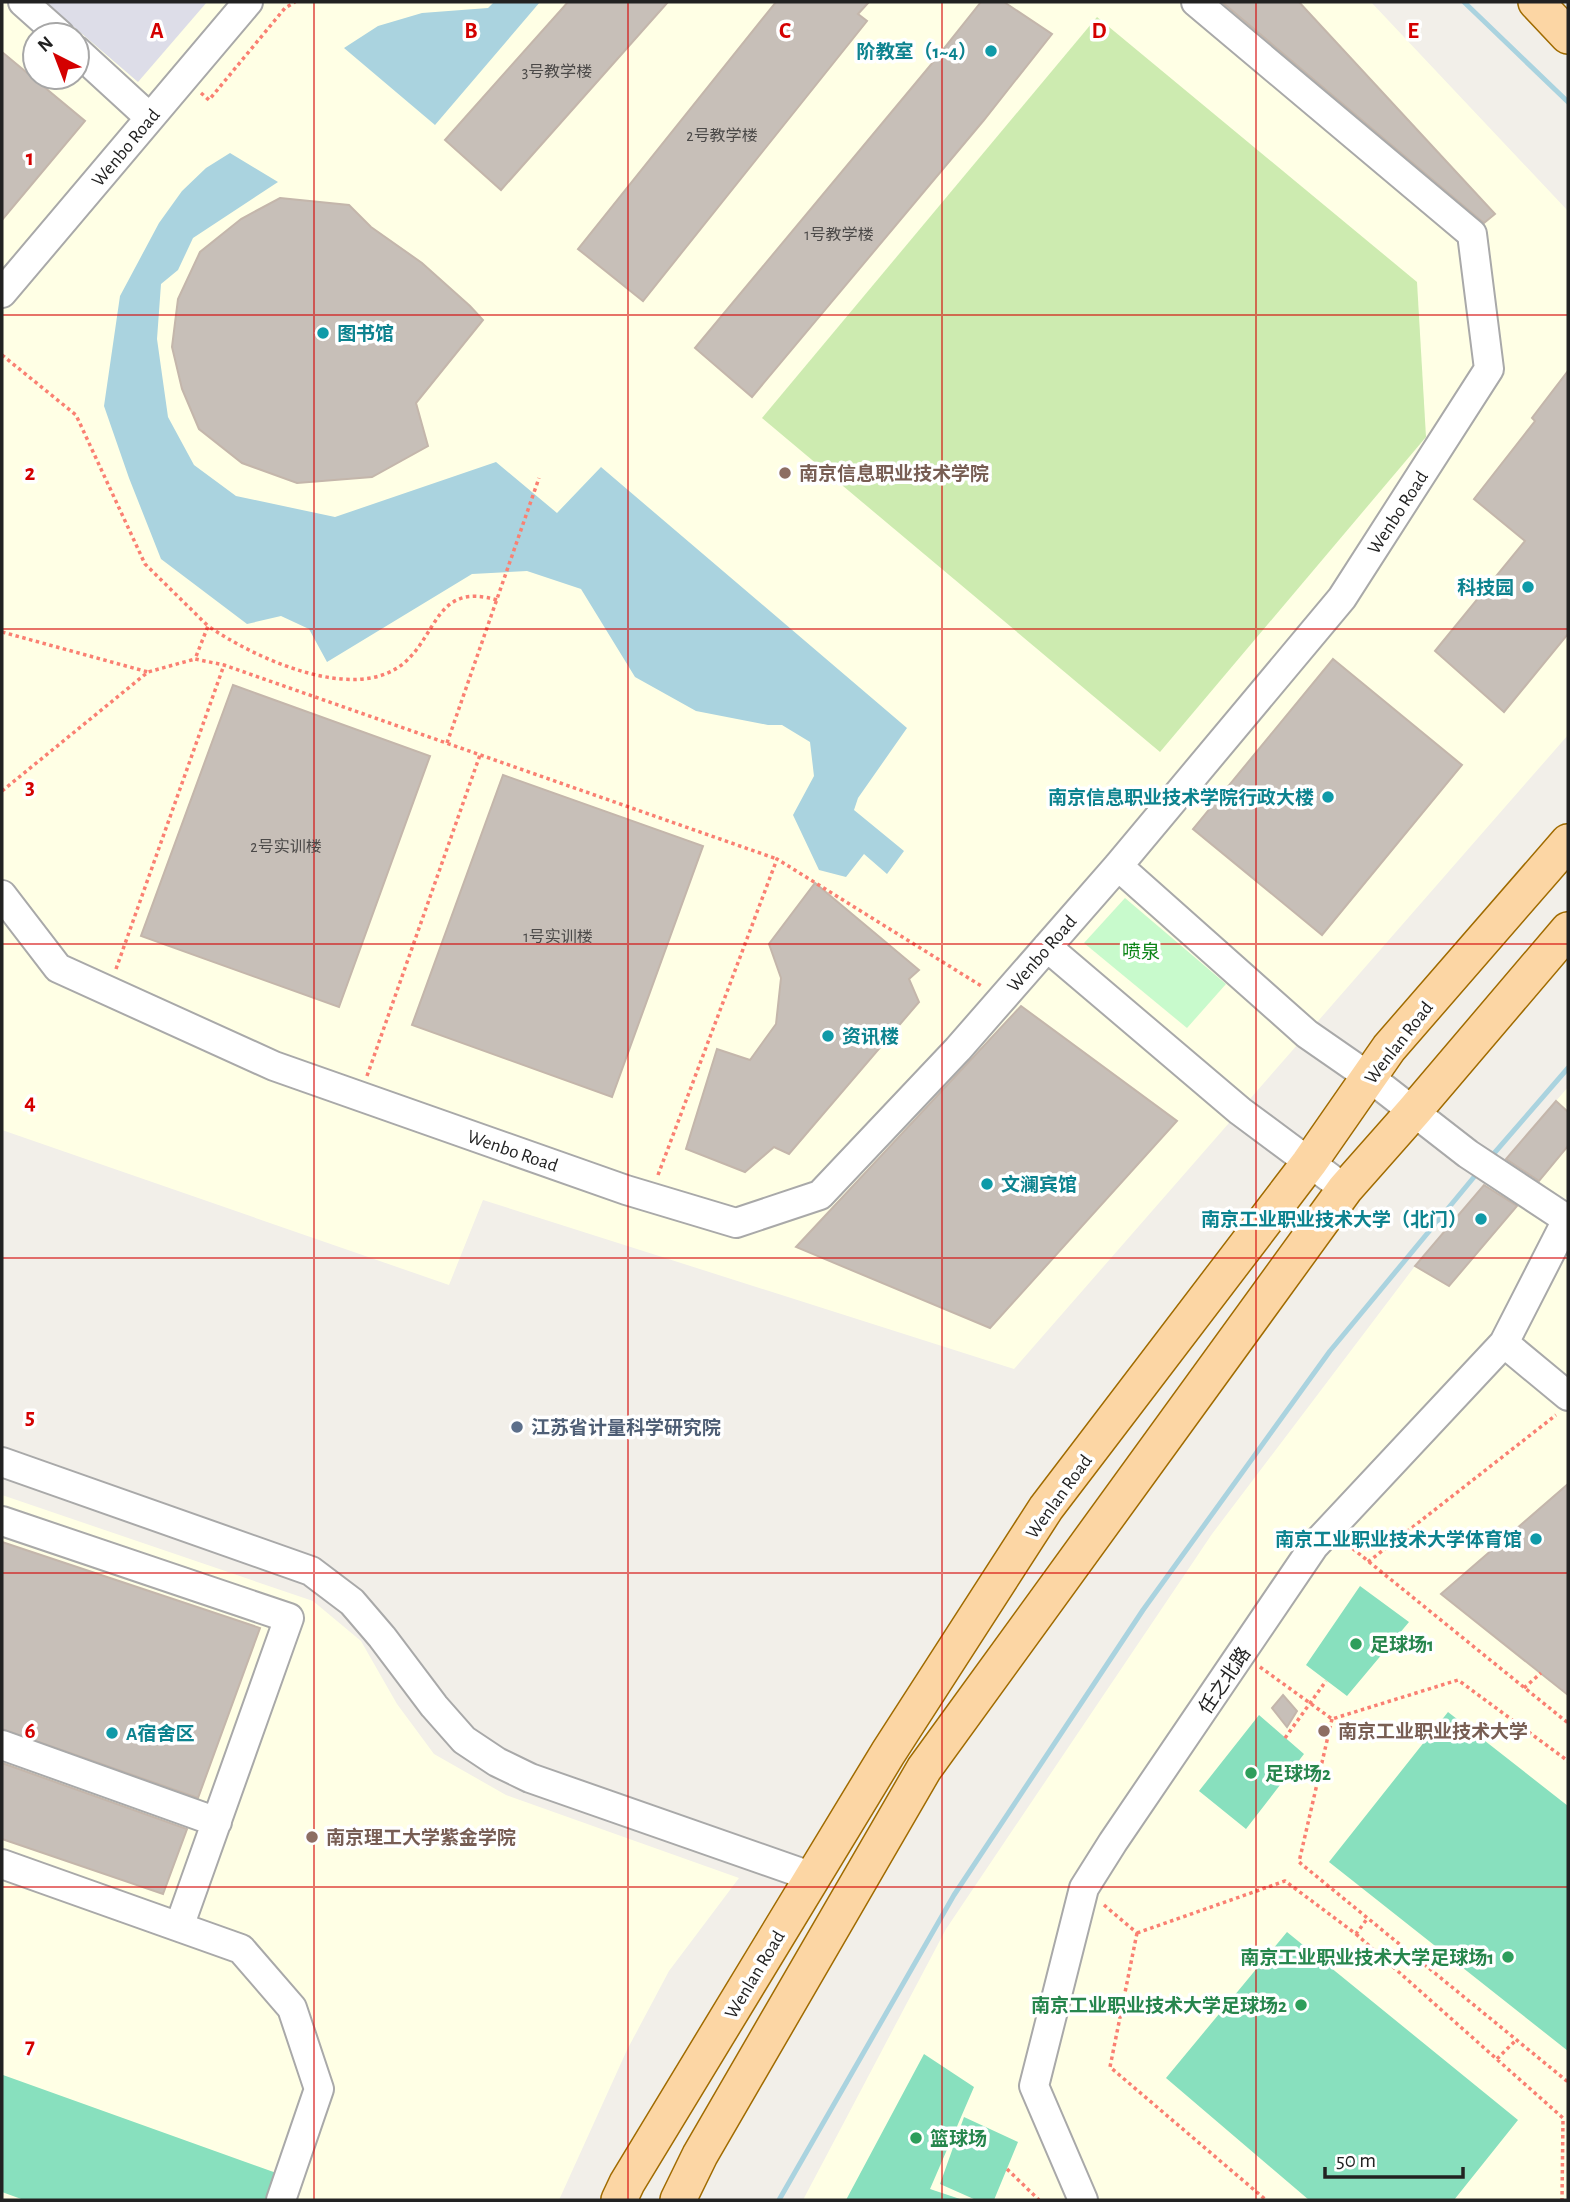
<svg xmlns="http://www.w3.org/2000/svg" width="1570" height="2202" viewBox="0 0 1570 2202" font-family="'Alegreya Sans','Noto Sans SC',sans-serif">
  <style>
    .education { fill: #ffffe5; fill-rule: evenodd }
    .grass { fill: #cdebb0 }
    .park { fill: #c8facc }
    .pitch { fill: #88e0be }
    .plaza { fill: #dddde8 }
    .water { fill: #aad3df }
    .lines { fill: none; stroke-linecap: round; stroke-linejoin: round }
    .stream { stroke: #aad3df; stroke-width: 5 }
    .building { fill: #c7bfb8; stroke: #c4b6ab; stroke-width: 2 }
    .minor-casing { stroke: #a9a9a9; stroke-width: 32 }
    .major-casing { stroke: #a06b00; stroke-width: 38 }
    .path { stroke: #fa8072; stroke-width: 3.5; stroke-dasharray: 3.5 3.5; stroke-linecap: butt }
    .minor { stroke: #fff; stroke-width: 28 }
    .major { stroke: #fcd6a4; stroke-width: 35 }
    .grid { fill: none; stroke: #d40000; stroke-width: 2; stroke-opacity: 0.55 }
    .culture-dot { fill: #0f9aa8; stroke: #fff; stroke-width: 2.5 }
    .education-dot { fill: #8d6e63; stroke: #fff; stroke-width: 2.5 }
    .service-dot { fill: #5c6f8a; stroke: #fff; stroke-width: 2.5 }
    .leisure-dot { fill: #2e9e5b; stroke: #fff; stroke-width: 2.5 }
    .labels { text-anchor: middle; stroke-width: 7; stroke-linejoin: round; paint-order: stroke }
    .number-label { font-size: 16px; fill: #4b4948 }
    .culture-label { font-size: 19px; font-weight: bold; fill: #0d838f; stroke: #fff; text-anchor: end }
    .street-label { font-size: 19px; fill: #222; stroke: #fff }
    .education-label { font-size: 19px; font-weight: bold; fill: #785e54; stroke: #fff; text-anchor: start }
    .park-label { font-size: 19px; fill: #0c8416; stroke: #fff }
    .service-label { font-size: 19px; font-weight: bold; fill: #4e5e75; stroke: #fff; text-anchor: start }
    .leisure-label { font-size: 19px; font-weight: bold; fill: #27864d; stroke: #fff; text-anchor: start }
    .grid-label { font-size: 23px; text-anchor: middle; font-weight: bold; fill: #d40000; stroke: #fff; stroke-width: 7; stroke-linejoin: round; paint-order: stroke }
  </style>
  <rect width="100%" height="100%" fill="#f2efe9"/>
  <path class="education" d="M2 2H1371L1568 211V735L1014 1369 483 1200 449 1285 2 1130ZM35 35H77V77H35Z
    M1568 1087V2200H803L946 1929 1212 1534 1415 1266Z
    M2 1495 313 1601 361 1641 397 1704 434 1754 506 1795 739 1878 669 1971 627 2050 559 2200H2Z"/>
  <path class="grass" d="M1097 17 1417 282 1426 437 1160 752 762 418Z"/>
  <path class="park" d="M1125 898 1226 984 1187 1028 1084 943Z"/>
  <path class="pitch" d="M1360 1586 1409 1622 1347 1696 1306 1665Z
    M1448 1712 1568 1806V2051L1329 1862Z
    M1259 1715 1304 1754 1246 1829 1199 1791Z
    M1287 1932 1518 2120 1454 2200H1309L1166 2078Z
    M924 2054 974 2087 930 2189 963 2200H846Z
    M3 2075 282 2175 273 2200H24L2 2192Z
    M964 2117 1018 2142 994 2200H976L940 2184Z"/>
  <path class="plaza" d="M45 2H207L138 82Z"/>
  <path class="water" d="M494 2H540L435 125 344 48 378 26 422 13 488 8Z
    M230 153 278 182 193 238 178 270 161 284 157 339 168 417 194 465 236 496 335 517 496 462 557 513 601 467 907 728 858 798 854 810 904 851 887 874 864 854 846 877 819 870 793 815 814 776 810 742 782 725H768L696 711 635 677 581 589 527 571 472 574 327 662 309 629 281 616 247 624 161 559 129 478 104 406 120 296 159 223 182 191 206 168Z"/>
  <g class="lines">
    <path class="stream" d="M1464 2 1568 102
      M1490 1158 1568 1068
      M779 2200 954 1895 1143 1610 1330 1351 1479 1171"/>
  </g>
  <path class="building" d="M568 2H668L501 190 445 140Z
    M776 2H869L858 14 867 21 643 301 578 249Z
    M981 2H1004L1052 34 984 120 752 397 695 348 934 61Z
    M1222 2H1299L1495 214 1484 223Z
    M2 52 85 121 2 220Z
    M280 198 349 205 371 227 422 263 470 306 483 320 416 403 428 446 372 477 297 483 242 463 199 429 182 389 172 347 178 299 200 252 241 219Z
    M1568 371V634L1504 712 1435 651 1525 541 1474 499 1535 421 1532 418Z
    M1333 659 1462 765 1322 935 1193 829Z
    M233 685 430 756 339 1007 141 936Z
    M503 775 703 846 612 1097 412 1025Z
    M815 883 919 970 909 979 919 1002 789 1154 774 1147 745 1172 686 1149 717 1049 750 1060 776 1024 781 978 769 944Z
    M1021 1006 1177 1121 990 1328 796 1247Z
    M1556 1101 1568 1112V1146L1539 1181 1506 1159Z
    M1484 1185 1517 1206 1449 1286 1415 1266Z
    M1568 1484V1695L1441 1594Z
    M2 1542 260 1628 198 1798 2 1729Z
    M1283 1695 1297 1711 1287 1727 1272 1708Z
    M2 1763 187 1829 163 1894 2 1839Z"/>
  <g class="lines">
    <g class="minor-casing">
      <path id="minor" d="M23 2 60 35
        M77 51 150 118
        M2 293 248 2
        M1118 866 1307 1034 1369 1077 1468 1154 1568 1220
        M2 895 58 968 274 1066 626 1190 736 1223 820 1195 958 1049 1118 866 1342 598 1489 369 1472 234 1196 2
        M1047 947 1240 1111 1345 1189
        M1504 1343 1568 1396
        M2 1462 311 1571 352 1602 382 1637 434 1706 464 1740 497 1762 530 1778 813 1877
        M2 1521 289 1618 179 1927
        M2 1745 217 1822
        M2 1864 241 1949 292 2008 319 2089 281 2200
        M1083 2200 1034 2086 1084 1888 1113 1842 1314 1546 1504 1343 1568 1218"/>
    </g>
    <g class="major-casing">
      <path id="major" d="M1536 2 1568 36
        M619 2200 627 2183 888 1753 1046 1508 1309 1163 1389 1048 1568 842
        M678 2200 700 2155 924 1769 1345 1189 1414 1111 1568 930"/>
    </g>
    <path class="path" d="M201 93 209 100 285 8 295 2
      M2 355 76 415 145 564 208 626
      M497 600C436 582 438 634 404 663 354 705 253 657 208 626L195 659 224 665 777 859
      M2 632 148 672
      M447 743 539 478
      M2 791 148 672 195 659
      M116 969 224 665
      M367 1076 480 755
      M658 1175 777 859 983 987
      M1347 1544 1568 1723
      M1368 1562 1556 1415
      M1260 1667 1332 1719 1458 1680 1568 1761
      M1524 1688 1541 1673
      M1332 1719 1299 1862 1568 2082
      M1285 1738 1326 1681
      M1104 1905 1137 1933
      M1137 1933 1110 2067 1266 2200
      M1137 1933 1285 1881 1356 1934 1367 1919
      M1356 1934 1563 2118 1562 2200
      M1497 2059 1516 2040
      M1007 2169 1039 2200"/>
    <use href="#minor" class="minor"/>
    <use href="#major" class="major"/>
  </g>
  <path class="grid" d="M314 2V2200M628 2V2200M942 2V2200M1256 2V2200M2 315H1568M2 629H1568M2 944H1568M2 1258H1568M2 1573H1568M2 1887H1568"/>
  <g class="culture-dot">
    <circle cx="991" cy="51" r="7"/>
    <circle cx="323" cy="333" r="7"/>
    <circle cx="1528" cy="587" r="7"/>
    <circle cx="1328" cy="797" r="7"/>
    <circle cx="828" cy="1036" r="7"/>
    <circle cx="987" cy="1184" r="7"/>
    <circle cx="1481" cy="1219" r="7"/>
    <circle cx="1536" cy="1539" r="7"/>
    <circle cx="112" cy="1733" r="7"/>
  </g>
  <g class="education-dot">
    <circle cx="785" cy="473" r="7"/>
    <circle cx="1324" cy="1731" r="7"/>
    <circle cx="312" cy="1837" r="7"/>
  </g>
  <circle class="service-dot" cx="517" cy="1427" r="7"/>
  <g class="leisure-dot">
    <circle cx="1356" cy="1644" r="7"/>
    <circle cx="1251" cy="1773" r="7"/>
    <circle cx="1508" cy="1957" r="7"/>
    <circle cx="1301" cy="2005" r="7"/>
    <circle cx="916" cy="2138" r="7"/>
  </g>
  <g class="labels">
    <g class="number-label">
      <text x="557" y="77">3号教学楼</text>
      <text x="722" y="141">2号教学楼</text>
      <text x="839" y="240">1号教学楼</text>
      <text x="286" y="852">2号实训楼</text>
      <text x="558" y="942">1号实训楼</text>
    </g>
    <g class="culture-label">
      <text x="977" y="58">阶教室（1~4）</text>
      <text x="337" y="340" text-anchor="start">图书馆</text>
      <text x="1514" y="594">科技园</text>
      <text x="1314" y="804">南京信息职业技术学院行政大楼</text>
      <text x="842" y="1043" text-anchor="start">资讯楼</text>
      <text x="1001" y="1191" text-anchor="start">文澜宾馆</text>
      <text x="1467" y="1226">南京工业职业技术大学（北门）</text>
      <text x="1522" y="1546">南京工业职业技术大学体育馆</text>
      <text x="126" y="1740" text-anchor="start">A宿舍区</text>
    </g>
    <g class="street-label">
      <text transform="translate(125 147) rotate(-50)" y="7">Wenbo Road</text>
      <text transform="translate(1397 512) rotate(-57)" y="7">Wenbo Road</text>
      <text transform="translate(1041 953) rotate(-49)" y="7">Wenbo Road</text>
      <text transform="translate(1398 1042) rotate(-52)" y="7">Wenlan Road</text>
      <text transform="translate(513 1150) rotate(19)" y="7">Wenbo Road</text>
      <text transform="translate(1058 1496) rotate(-54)" y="7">Wenlan Road</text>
      <text transform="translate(1224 1680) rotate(-56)" y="7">任之北路</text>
      <text transform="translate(754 1974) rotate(-59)" y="7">Wenlan Road</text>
    </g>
    <g class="education-label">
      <text x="799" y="480">南京信息职业技术学院</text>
      <text x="1338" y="1738">南京工业职业技术大学</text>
      <text x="326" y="1844">南京理工大学紫金学院</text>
    </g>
    <g class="park-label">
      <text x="1141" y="958">喷泉</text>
    </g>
    <g class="service-label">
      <text x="531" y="1434">江苏省计量科学研究院</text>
    </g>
    <g class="leisure-label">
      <text x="1370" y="1651">足球场1</text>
      <text x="1265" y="1780">足球场2</text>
      <text x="1494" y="1964" text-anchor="end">南京工业职业技术大学足球场1</text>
      <text x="1287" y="2012" text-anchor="end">南京工业职业技术大学足球场2</text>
      <text x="930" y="2145">篮球场</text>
    </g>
  </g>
  <g class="grid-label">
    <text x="157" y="38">A</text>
    <text x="471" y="38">B</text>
    <text x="785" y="38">C</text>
    <text x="1099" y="38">D</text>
    <text x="1413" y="38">E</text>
    <text x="30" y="165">1</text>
    <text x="30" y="480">2</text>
    <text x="30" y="794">3</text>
    <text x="30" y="1109">4</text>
    <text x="30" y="1424">5</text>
    <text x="30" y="1738">6</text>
    <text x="30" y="2053">7</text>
  </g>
  <rect width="1570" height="2202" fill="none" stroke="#222222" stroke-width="7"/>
  <g transform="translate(56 56) rotate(318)"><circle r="33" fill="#ffffff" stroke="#a7a7a7" stroke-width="2"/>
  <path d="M0-5L12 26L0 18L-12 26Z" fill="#d40000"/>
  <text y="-10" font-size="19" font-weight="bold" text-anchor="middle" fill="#222222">N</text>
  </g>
  <path d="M1325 2167v10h138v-10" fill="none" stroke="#222222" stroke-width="3.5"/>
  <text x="1336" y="2167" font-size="21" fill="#222222" stroke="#ffffff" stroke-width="5" paint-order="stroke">50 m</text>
</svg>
